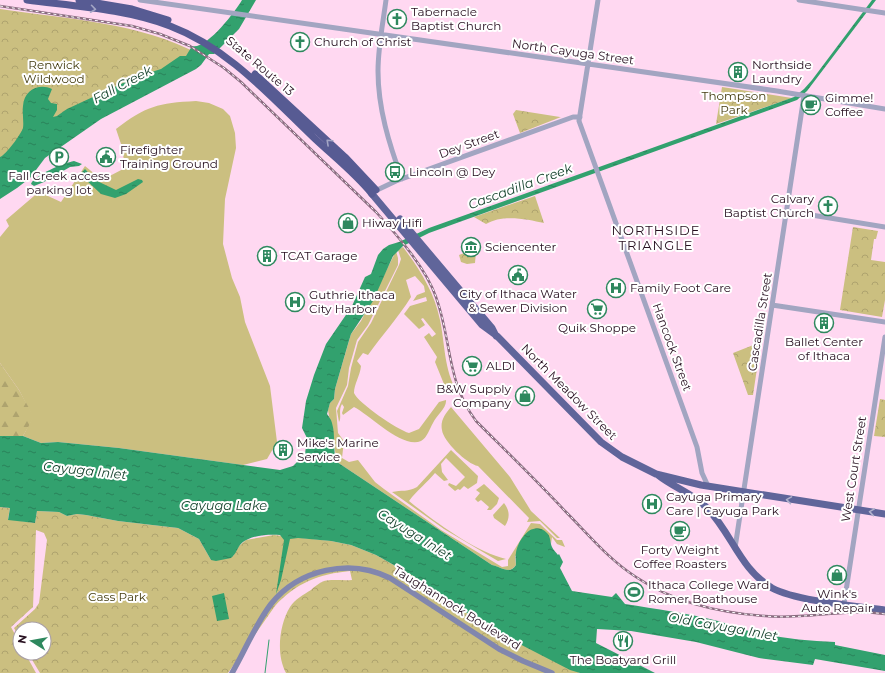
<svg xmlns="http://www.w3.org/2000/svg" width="885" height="673" viewBox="0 0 885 673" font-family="Montserrat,sans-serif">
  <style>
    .grass { fill: #cbbf80 }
    .forest { fill: url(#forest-firs) }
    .park { fill: url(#park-crowns) }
    .water { fill: url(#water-ripples) }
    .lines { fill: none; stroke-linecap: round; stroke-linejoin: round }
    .stream { stroke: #32a16e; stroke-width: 1 }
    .tertiary { stroke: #a2a5c1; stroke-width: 5 }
    .secondary { stroke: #8186ae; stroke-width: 5.5 }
    .trunk { stroke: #60659a; stroke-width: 7 }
    .motorway { stroke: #575b93; stroke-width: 7 }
    .rail-casing { stroke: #8a6c80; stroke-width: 2.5 }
    .rail { stroke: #fff; stroke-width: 1; stroke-dasharray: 3; stroke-linecap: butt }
    .oneway { stroke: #a3a5c4 }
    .oneway2 { stroke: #b0b2cc }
    .labels { text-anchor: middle; stroke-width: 4; stroke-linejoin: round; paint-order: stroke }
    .poi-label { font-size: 12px; fill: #271020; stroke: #fff; text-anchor: start }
    .street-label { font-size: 12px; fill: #271020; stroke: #fff }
    .park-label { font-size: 12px; fill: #443d11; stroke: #fff }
    .water-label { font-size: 13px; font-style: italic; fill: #18442f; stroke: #fff }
    .neighbourhood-label { font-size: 13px; letter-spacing: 1px; fill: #271020; stroke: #fff }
  </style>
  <defs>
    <pattern id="forest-firs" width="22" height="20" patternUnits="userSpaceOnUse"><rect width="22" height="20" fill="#cbbf80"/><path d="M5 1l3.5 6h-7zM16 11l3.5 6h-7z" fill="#aea36e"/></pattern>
    <pattern id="park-crowns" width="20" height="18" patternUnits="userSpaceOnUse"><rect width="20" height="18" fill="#cbbf80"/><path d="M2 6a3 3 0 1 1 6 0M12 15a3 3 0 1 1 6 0" fill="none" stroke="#aea36e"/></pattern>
    <pattern id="water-ripples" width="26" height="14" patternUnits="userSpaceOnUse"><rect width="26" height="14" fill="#32a16e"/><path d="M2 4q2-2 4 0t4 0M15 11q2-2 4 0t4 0" fill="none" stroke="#2a825a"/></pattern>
  </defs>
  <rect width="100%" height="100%" fill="#ffd8f1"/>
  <path class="grass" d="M196 101 209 103 223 109 230 116 235 133 236 148 225 199 223 244 232 278 240 297 245 322 270 386 277 442 267 459 243 465 119 448 58 442 41 443 23 436 33 417 19 390 0 363V237L9 226 6 220 41 190 48 196 61 202 85 166 102 180 125 168 122 147 116 129C146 106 158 103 196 101Z
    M403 247C420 270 434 291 440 320 445 343 444 371 457 391L452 395 446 389 435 362 437 357 424 337 429 333 432 337 436 334 423 318 421 319 425 325 419 329 404 314 410 306 427 301 426 297 413 301 417 295 425 292 424 286 415 276 406 280 411 297C398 318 382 335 368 355L363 353 357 361 361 366C360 376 354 384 354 393 358 403 398 430 409 433L419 429 439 402 446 400C447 408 436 416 433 423 430 428 427 438 421 441 402 449 370 415 354 407L343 415 342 413 344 407 342 404C338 411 342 417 339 422L337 411 348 386 351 368 358 342 371 323 399 265 401 259 398 250Z
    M396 251 398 258V265L368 325 357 340 349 368 347 385 336 408 338 433 344 441 342 458 349 462 358 460 375 482 384 489 441 530 502 567 508 566V560L531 523 540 524 557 540H562L565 547 557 544 552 537 551 544 550 540 515 556 516 565C509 575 501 567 492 565L337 462 328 410 330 403 334 399 335 389 351 334 361 321Z
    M451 407 510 477 531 511 560 538H557L540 521 527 522 529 518 478 466C467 464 443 441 442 430 440 421 445 414 451 407Z
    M451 450 478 476 477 483 468 489 464 486 460 490 458 489 455 491 448 485 449 483 456 486 465 477 446 458 441 464 442 472 448 480 444 481 435 473C427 483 417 490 409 501 435 522 476 552 506 559L498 561 444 529 392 492C401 490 409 492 417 487Z
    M484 484 499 498 497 504 491 510H487L489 507 481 500 478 502 475 499 480 493 476 490Z
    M504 503C510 511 510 518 505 526L494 518 493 515Z"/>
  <path class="forest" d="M0 363 19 390 34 417 23 436H0Z"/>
  <path class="park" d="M0 9C67 19 139 22 201 55L142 87 0 183Z
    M722 87 792 98 716 124Z
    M516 110 560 117H561L520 133 513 114Z
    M535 196 544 223C527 219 502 214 486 224L474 217Z
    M853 227 878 231 876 239H874L871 260 885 262V300L882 317 840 310Z
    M472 250 476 252 475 263 467 264 461 262 459 255Z
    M761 342 753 395H748L733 353Z
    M880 399 885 400V437L874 436Z
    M0 507 10 508 8 519 35 523 37 511 59 512 67 516 77 514 86 515 118 521 178 528 199 539 211 560 233 556 239 546 246 540 274 535 331 541 351 545 376 555 415 577 447 601 508 638 580 673H286C276 655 279 625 290 607 295 599 303 595 311 590 314 587 319 583 324 581 332 579 343 581 352 580L350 571C319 574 296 583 275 606L228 673H40L28 653H44V629H20V639L14 628 35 609 39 603 47 540 44 533 36 530 33 607 11 627 20 644V653H25L36 673H0Z"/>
  <path class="water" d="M242 0H256L239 29 214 54H209L201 65 196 69 101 119 78 135 45 158 30 178 17 188 0 199V157C6 155 21 134 23 128 24 121 22 113 23 106 24 90 39 83 52 89L48 99 51 103 57 104V110L53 117 57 116 67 109 136 77 161 69 180 56H186L192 46C206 50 235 12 242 0Z
    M872 0H876L807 91 797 100 429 233 403 246 393 256 373 301 351 334 348 344 335 389 334 399 330 403 327 414C329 417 331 419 332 423 336 436 332 449 337 462L492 565C501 567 510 575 516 565 516 561 515 557 516 553 518 539 533 519 547 533 551 537 550 543 552 547 553 550 556 552 558 555L559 554 563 562 560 568 572 591 612 597 616 593 625 604C656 609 688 613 718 621 726 623 733 627 741 629 772 637 804 641 835 642V645L885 655V671L815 659 813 665 759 658 696 642 631 631 597 629 596 643 655 673H580L570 670 508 638 447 601 415 577 376 555 351 545 331 541 298 538 290 539 281 580 276 594 284 540 280 535C269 534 248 535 240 545 237 549 236 554 231 558L216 561 211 560 199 539 178 528 118 521 86 515 77 514 67 516 59 512 37 511 35 523 8 520 10 508 0 507V436H23L41 443 58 442 119 448 280 470 293 466 305 454 307 438 302 428 306 401 314 375 326 344 352 306 365 277 371 274 378 255 383 249 389 245 399 242 429 228 794 97 804 89 812 80Z
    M74 161 82 164 79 166 70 167 44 182 34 186 31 184C34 175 64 163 74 161Z
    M85 169 95 180 116 190 138 179 142 180 143 182 126 194 115 198 101 194 85 179 82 172Z
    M224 593 229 619 217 621 212 596Z"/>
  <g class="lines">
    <path class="stream" d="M265 673 269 640"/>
    <path class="tertiary" d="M140 0 777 91 885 109
      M386 0C383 23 378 47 378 71 378 108 389 144 402 179
      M598 0 579 121 697 447 702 473 708 486
      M799 0 885 13
      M375 191 396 181 573 117H580
      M787 211 885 227
      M772 305 885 322
      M735 548 804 96
      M844 604 885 337"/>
    <path class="secondary" d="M232 673C245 651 255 625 271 604 299 569 350 558 390 578L499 649 523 661 552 673"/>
    <path class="trunk" d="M372 194 482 325 497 336 601 442 622 457 656 474 701 485 885 514
      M400 219 492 328 496 336
      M658 475C674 488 693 493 708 509 732 534 740 569 772 588 796 601 856 606 885 610"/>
    <path class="motorway" d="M27 0C73 6 127 9 170 26 228 48 269 95 313 137 333 156 355 173 372 194
      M79 0 132 9 168 20
      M255 74 345 157 376 190"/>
    <g class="rail-casing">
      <path id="rail" d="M0 6 132 26 160 34 190 46 224 68 241 82 376 212C397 235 426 268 436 297 452 341 446 381 476 421 506 451 536 480 565 511 588 534 609 560 636 577 673 602 720 613 765 616 805 620 844 608 885 614"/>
    </g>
    <use href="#rail" class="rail"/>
  </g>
  <defs><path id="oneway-chevron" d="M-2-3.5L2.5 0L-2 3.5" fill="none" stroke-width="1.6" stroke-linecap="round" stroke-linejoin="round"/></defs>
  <g class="oneway">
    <use href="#oneway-chevron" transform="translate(93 9) rotate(8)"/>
    <use href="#oneway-chevron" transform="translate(329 142) rotate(-137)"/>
  </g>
  <g class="oneway2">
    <use href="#oneway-chevron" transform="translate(789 500) rotate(-171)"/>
    <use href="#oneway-chevron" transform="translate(872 512) rotate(-171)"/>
  </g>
  <defs>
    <g id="church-ring" transform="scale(1)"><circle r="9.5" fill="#fff" stroke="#2e885e" stroke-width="1.5"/><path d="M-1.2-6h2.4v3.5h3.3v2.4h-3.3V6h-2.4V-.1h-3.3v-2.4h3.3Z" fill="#2e885e"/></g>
    <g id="building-ring" transform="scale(1)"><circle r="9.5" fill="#fff" stroke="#2e885e" stroke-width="1.5"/><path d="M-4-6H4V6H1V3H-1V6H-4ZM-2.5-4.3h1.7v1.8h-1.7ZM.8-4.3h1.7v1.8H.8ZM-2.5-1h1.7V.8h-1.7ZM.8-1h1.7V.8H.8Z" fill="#2e885e"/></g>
    <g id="cafe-ring" transform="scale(1)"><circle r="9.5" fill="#fff" stroke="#2e885e" stroke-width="1.5"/><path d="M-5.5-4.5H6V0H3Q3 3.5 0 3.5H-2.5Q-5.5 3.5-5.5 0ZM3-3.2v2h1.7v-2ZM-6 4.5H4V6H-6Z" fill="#2e885e"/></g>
    <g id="parking-ring" transform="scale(1)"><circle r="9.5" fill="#fff" stroke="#2e885e" stroke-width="1.5"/><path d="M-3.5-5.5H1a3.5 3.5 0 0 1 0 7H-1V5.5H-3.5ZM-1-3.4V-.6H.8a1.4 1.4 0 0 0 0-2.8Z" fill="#2e885e"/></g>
    <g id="civic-ring" transform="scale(1)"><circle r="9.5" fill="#fff" stroke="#2e885e" stroke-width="1.5"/><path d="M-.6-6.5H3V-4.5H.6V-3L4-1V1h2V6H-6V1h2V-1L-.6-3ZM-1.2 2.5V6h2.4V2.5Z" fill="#2e885e"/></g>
    <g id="bus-ring" transform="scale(1)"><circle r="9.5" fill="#fff" stroke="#2e885e" stroke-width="1.5"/><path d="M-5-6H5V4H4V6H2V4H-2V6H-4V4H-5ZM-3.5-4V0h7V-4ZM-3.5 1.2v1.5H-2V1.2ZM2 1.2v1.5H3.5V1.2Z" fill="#2e885e"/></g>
    <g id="shop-ring" transform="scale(1)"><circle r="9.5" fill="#fff" stroke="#2e885e" stroke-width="1.5"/><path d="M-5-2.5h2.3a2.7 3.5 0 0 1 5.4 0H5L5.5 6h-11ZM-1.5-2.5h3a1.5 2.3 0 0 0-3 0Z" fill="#2e885e"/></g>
    <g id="museum-ring" transform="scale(1)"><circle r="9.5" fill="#fff" stroke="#2e885e" stroke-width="1.5"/><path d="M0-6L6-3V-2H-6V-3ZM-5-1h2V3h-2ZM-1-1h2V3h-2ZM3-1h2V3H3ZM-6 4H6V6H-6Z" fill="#2e885e"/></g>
    <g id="hospital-ring" transform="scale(1)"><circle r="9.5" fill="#fff" stroke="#2e885e" stroke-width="1.5"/><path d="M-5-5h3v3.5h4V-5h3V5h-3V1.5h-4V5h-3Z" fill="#2e885e"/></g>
    <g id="supermarket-ring" transform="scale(1)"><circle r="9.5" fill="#fff" stroke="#2e885e" stroke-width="1.5"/><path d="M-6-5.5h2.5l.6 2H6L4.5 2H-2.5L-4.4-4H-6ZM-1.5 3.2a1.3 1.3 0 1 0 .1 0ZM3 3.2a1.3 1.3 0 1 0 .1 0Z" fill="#2e885e"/></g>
    <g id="stadium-ring" transform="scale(1)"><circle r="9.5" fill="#fff" stroke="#2e885e" stroke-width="1.5"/><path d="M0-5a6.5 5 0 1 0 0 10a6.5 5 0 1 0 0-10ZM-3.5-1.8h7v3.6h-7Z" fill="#2e885e"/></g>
    <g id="restaurant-ring" transform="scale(1)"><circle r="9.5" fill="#fff" stroke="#2e885e" stroke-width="1.5"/><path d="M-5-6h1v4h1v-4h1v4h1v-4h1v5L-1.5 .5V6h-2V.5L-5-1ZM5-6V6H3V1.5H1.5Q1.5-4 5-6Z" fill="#2e885e"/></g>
  </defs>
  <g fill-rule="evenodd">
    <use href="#church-ring" x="397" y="19"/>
    <use href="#church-ring" x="300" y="42"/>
    <use href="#building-ring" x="738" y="72"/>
    <use href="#cafe-ring" x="811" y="105"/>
    <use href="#parking-ring" x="59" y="157"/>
    <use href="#civic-ring" x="106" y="157"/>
    <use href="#bus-ring" x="395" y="172"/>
    <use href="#church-ring" x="828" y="206"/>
    <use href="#shop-ring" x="348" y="223"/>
    <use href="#museum-ring" x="471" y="247"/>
    <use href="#building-ring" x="267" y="256"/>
    <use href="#civic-ring" x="518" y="275"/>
    <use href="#hospital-ring" x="616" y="288"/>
    <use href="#hospital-ring" x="295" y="302"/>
    <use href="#supermarket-ring" x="597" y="309"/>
    <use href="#building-ring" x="824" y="323"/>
    <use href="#supermarket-ring" x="472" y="366"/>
    <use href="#shop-ring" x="525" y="396"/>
    <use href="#building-ring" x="283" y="450"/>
    <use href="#hospital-ring" x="652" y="504"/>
    <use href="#cafe-ring" x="680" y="531"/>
    <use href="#shop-ring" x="837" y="575"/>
    <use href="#stadium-ring" x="634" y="592"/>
    <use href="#restaurant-ring" x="623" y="641"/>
  </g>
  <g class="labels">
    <g class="poi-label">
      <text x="411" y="16">Tabernacle<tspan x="411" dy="14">Baptist Church</tspan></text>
      <text x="314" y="46">Church of Christ</text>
      <text x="752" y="69">Northside<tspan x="752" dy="14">Laundry</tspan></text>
      <text x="825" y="102">Gimme!<tspan x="825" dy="14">Coffee</tspan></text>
      <text x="120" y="154">Firefighter<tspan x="120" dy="14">Training Ground</tspan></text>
      <text x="409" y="176">Lincoln @ Dey</text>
      <text x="59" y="180" text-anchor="middle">Fall Creek access<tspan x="59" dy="14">parking lot</tspan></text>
      <text x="814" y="203" text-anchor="end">Calvary<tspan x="814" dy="14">Baptist Church</tspan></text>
      <text x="362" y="227">Hiway Hifi</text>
      <text x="485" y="251">Sciencenter</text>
      <text x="281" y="260">TCAT Garage</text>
      <text x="630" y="292">Family Foot Care</text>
      <text x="518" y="298" text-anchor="middle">City of Ithaca Water<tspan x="518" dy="14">&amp; Sewer Division</tspan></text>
      <text x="309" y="299">Guthrie Ithaca<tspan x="309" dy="14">City Harbor</tspan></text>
      <text x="597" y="332" text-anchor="middle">Quik Shoppe</text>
      <text x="824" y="346" text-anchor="middle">Ballet Center<tspan x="824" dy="14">of Ithaca</tspan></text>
      <text x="486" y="370">ALDI</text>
      <text x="511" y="393" text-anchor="end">B&amp;W Supply<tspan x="511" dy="14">Company</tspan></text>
      <text x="297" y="447">Mike's Marine<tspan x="297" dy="14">Service</tspan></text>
      <text x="666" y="501">Cayuga Primary<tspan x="666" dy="14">Care | Cayuga Park</tspan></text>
      <text x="680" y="554" text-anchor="middle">Forty Weight<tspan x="680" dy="14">Coffee Roasters</tspan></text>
      <text x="648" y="589">Ithaca College Ward<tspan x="648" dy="14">Romer Boathouse</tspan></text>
      <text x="837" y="598" text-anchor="middle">Wink's<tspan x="837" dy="14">Auto Repair</tspan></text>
      <text x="623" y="664" text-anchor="middle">The Boatyard Grill</text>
    </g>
    <g class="street-label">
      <text transform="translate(573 52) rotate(8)" y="4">North Cayuga Street</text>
      <text transform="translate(260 66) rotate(40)" y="4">State Route 13</text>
      <text transform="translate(469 144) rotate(-20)" y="4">Dey Street</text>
      <text transform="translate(760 322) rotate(-81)" y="4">Cascadilla Street</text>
      <text transform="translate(672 347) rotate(70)" y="4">Hancock Street</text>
      <text transform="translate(569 392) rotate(45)" y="4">North Meadow Street</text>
      <text transform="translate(854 469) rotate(-81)" y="4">West Court Street</text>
      <text transform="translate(457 608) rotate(32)" y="4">Taughannock Boulevard</text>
    </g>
    <g class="park-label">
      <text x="54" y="69">Renwick<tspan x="54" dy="14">Wildwood</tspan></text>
      <text x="734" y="100">Thompson<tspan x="734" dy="14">Park</tspan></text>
      <text x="117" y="601">Cass Park</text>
    </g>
    <g class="water-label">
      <text transform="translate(122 84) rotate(-28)" y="5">Fall Creek</text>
      <text transform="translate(520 186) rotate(-20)" y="5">Cascadilla Creek</text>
      <text transform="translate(85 470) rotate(6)" y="5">Cayuga Inlet</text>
      <text x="224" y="510">Cayuga Lake</text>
      <text transform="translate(415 534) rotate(32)" y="5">Cayuga Inlet</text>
      <text transform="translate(723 626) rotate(10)" y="5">Old Cayuga Inlet</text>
    </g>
    <g class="neighbourhood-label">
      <text x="656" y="235">NORTHSIDE<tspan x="656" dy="15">TRIANGLE</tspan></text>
    </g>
  </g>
  <g transform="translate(32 641) rotate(281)"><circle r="19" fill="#ffffff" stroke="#a99fa6"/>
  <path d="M0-3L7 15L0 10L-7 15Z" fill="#2e885e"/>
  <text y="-6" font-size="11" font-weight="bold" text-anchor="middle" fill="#271020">N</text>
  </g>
</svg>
